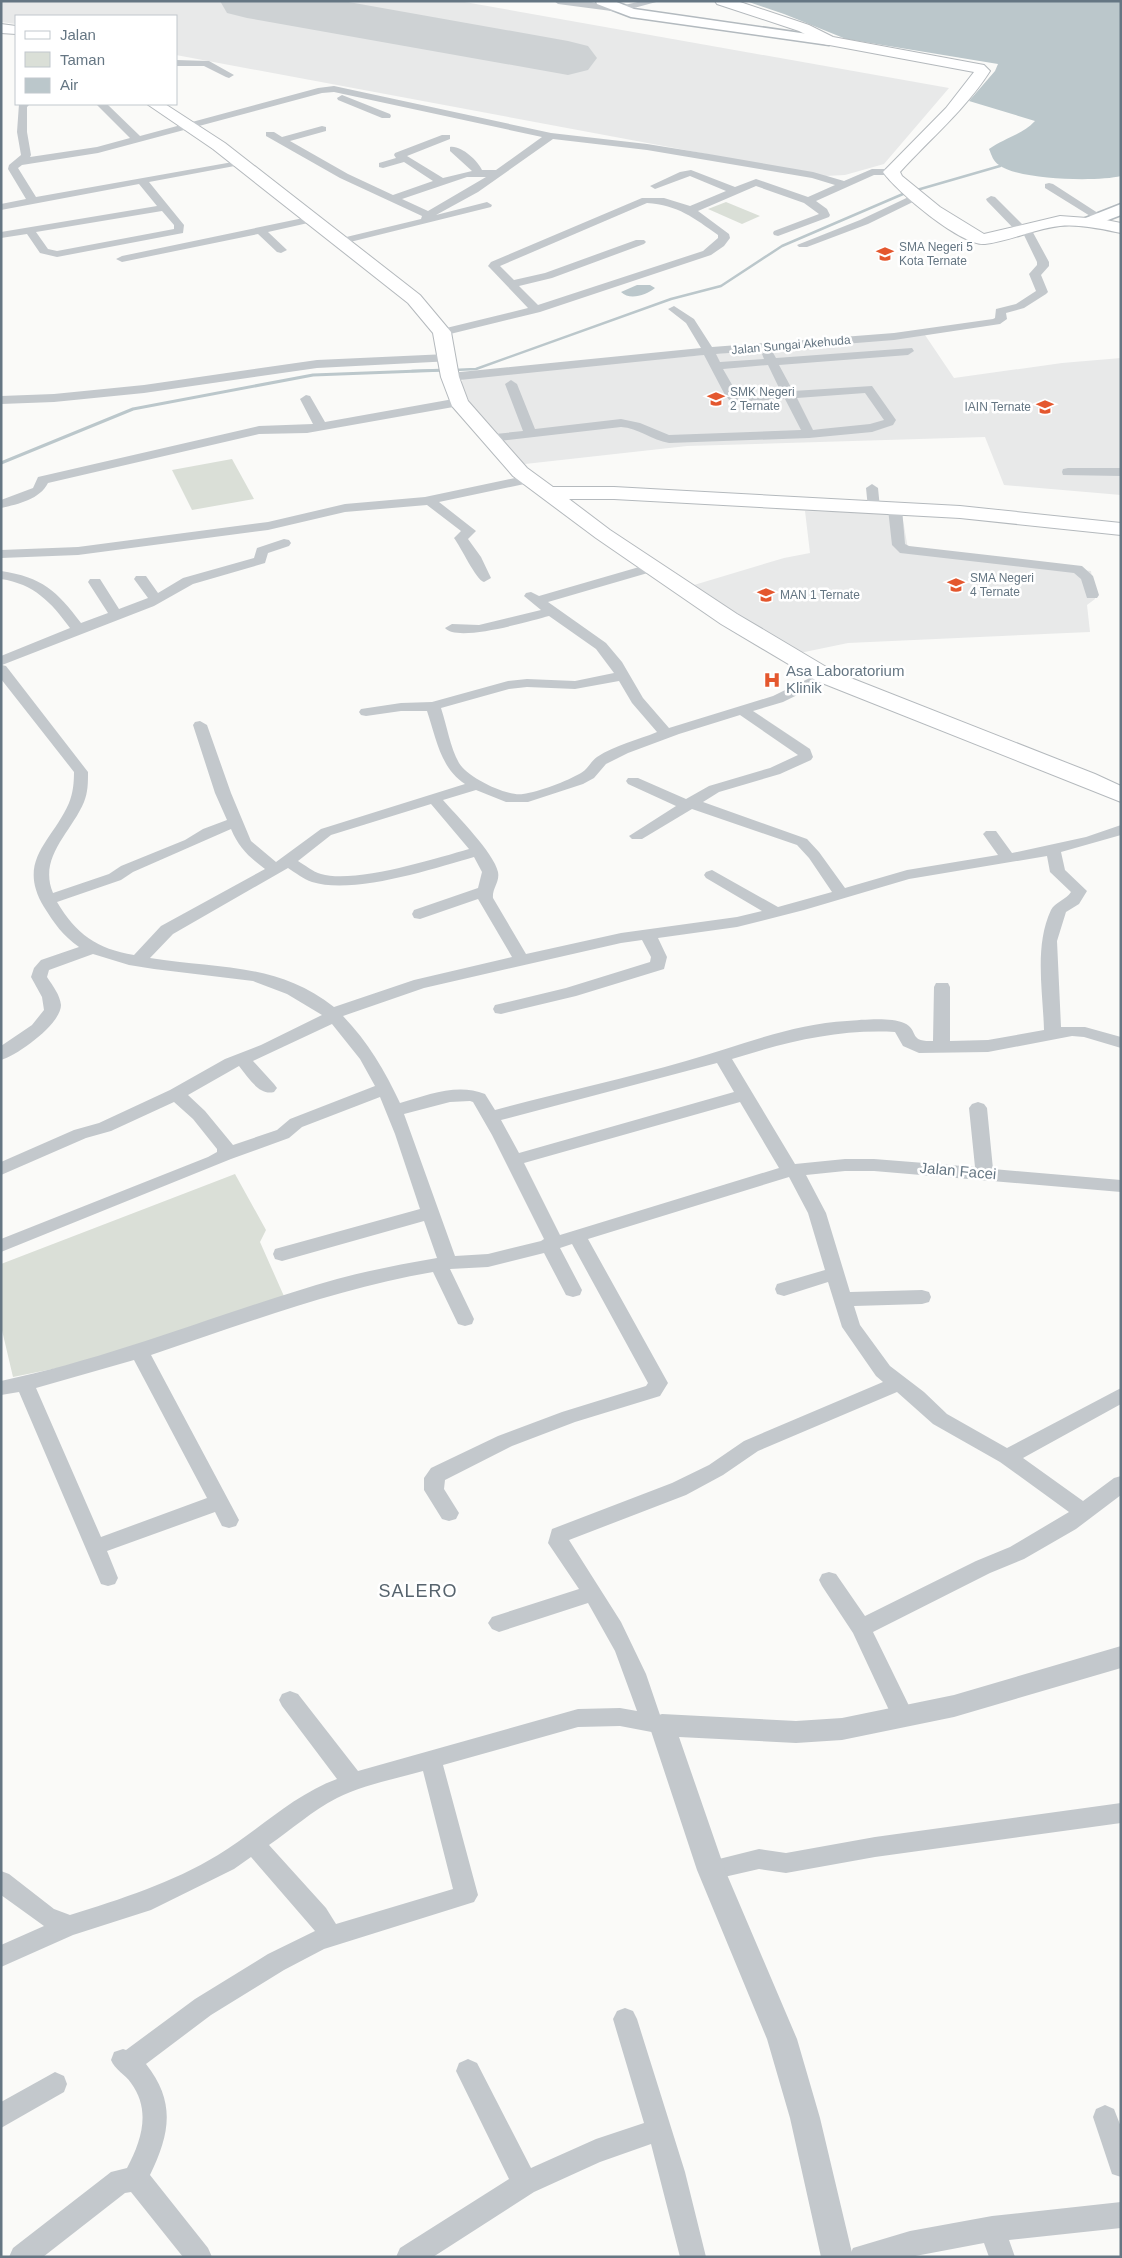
<svg xmlns="http://www.w3.org/2000/svg" width="1122" height="2258" viewBox="0 0 1122 2258" font-family="Helvetica,sans-serif">
  <style>
    .built { fill: #e8e9e9 }
    .green { fill: #dadfd7 }
    .water { fill: #bbc7cb }
    .lines { fill: none; stroke-linecap: round; stroke-linejoin: round }
    .stream-far1 { stroke: #bbc7cb; stroke-width: 2.5 }
    .stream { stroke: #bbc7cb; stroke-width: 3 }
    .runway { fill: #ced2d4; fill-rule: evenodd }
    .secondary-casing { stroke: #b3babf; stroke-width: 3 }
    .trunk-casing { stroke: #b4b9bd; stroke-width: 2 }
    .minor { fill: #c3c8cc; fill-rule: evenodd }
    .tertiary { fill: #c3c8cc; fill-rule: evenodd }
    .secondary { fill: #fff; fill-rule: evenodd }
    .trunk { fill: #fff; fill-rule: evenodd }
    .labels { text-anchor: middle; stroke-width: 5; stroke-linejoin: round; paint-order: stroke }
    .far-poi-label { font-size: 12px; fill: #657683; stroke: #fff; text-anchor: start }
    .far-street-label { font-size: 12px; fill: #657683; stroke: #fff }
    .poi-label { font-size: 15px; fill: #657683; stroke: #fff; text-anchor: start }
    .street-label { font-size: 15px; fill: #657683; stroke: #fff }
    .quarter-label { font-size: 18px; letter-spacing: 1px; fill: #57646e; stroke: #fff }
  </style>
  <rect width="100%" height="100%" fill="#fafaf8"/>
  <path class="built" d="M1 1H459L949 88 884 164 845 175 825 176 176 55V16H16V24L1 22Z
    M925 335 954 378 1062 363 1121 358V495L1004 485 985 437 687 446 516 465 475 412 461 385 463 378 468 376Z
    M805 511 902 514 908 549 1091 571 1095 599 1087 605 1090 632 848 643 795 654 694 585 784 558 810 553Z"/>
  <path class="green" d="M726 202 760 216 742 224 708 209Z
    M232 459 254 499 192 510 172 470Z
    M235 1174 266 1230 260 1242 287 1303 97 1360 13 1377 1 1326V1264Z"/>
  <path class="water" d="M746 1H1121V176C1097 182 1018 180 999 165 993 161 992 156 989 149 1004 138 1022 135 1035 121L969 101 995 71 998 64 846 39 784 14Z
    M637 285H650L655 288C646 295 630 301 621 292Z"/>
  <g class="lines">
    <path class="stream-far1" d="M454 370 476 369 671 299 721 286 782 246 903 194 1000 166
      M412 371 446 370"/>
    <path class="stream" d="M1 463 133 409 313 375 446 370"/>
    <path class="runway" d="M220 1H343L568 41 588 46 597 58 588 70 568 75 247 18 227 13Z"/>
    <g class="secondary-casing">
      <path id="secondary" d="M596 1H614L634 9 829 37 836 41 829 45 631 17 597 4Z
        M1121 204V215L1095 225H1083L1081 222 1083 219Z"/>
    </g>
    <g class="trunk-casing">
      <path id="trunk" d="M715 1H737L809 25 833 37 984 65 990 71C965 110 931 138 900 172L902 176 940 207 984 234 1060 216 1101 219 1121 223V233C1102 229 1079 224 1060 226 1034 229 1010 241 985 244 961 246 896 191 883 172L946 108 974 72 824 44 799 31 717 4Z
        M1 24 16 26V34L1 33Z
        M147 104H165L225 143 420 295 451 332 459 377 468 401 527 468 553 487H614L960 506 1121 523V535L960 518 614 499H569L610 530 737 614 833 671 1095 774 1121 786V802L817 681 721 624 596 538 513 476 452 406 441 377 433 333 408 303 213 149Z"/>
    </g>
    <path class="minor" d="M554 1H584L620 6 642 1H660L619 12 558 4Z
      M176 60 209 61 234 75 229 78 226 77 204 66H176Z
      M334 86 551 133 647 144 709 154 813 172 844 181 872 169H891L896 172 891 175H874L816 201 827 209 830 215 829 217 778 236 774 235 773 233 774 231 819 214 804 203 756 186 698 211 729 234 730 238 724 246 711 255 540 312 442 336 436 332 438 330 528 308 490 268 488 266 491 262 642 198H664L690 206 726 191 690 176 655 189 650 186 680 172 691 170 735 187 756 179 808 197 835 185 812 178 647 150 553 139 478 192 436 215 487 202 492 205 491 207 342 244 338 243 336 241 338 239 421 219 422 216 340 178 266 136V132H274L282 137 322 126 326 127V131L290 141 348 174 393 195 433 181 404 162 383 168 379 167V163L396 158 394 155 395 153 442 135H450V139L407 156 443 178 472 171 450 151V147C461 145 478 161 482 170H496L542 137 334 92 322 93 98 153 22 165 18 168 36 197 244 160 245 162 240 165 149 182 184 225 183 233 57 257 40 253 27 234 1 238V232L157 206 139 184 1 210V204L26 199 8 169 9 165 21 155 17 132 19 104H30L27 107V132L31 155 30 157 97 147 130 138 96 104H107L140 136 318 88ZM467 177H486L428 211 402 199ZM647 203C678 205 694 218 718 235V238L703 251 538 305 519 286 552 278 644 244 646 242 644 240H636L545 273 514 280 500 266ZM162 211 174 225V229L57 251 48 249 36 232Z
      M342 95 390 114 391 116 390 118H382L338 100 337 98Z
      M1049 183 1053 184 1104 217 1099 220 1095 219 1045 188V184Z
      M917 193 922 196 921 198 868 224 807 247H799L797 245 860 220Z
      M991 196 995 197 1024 226 1030 227 1049 262V266L1041 275 1048 292 1046 294 1024 308 1006 313 1007 319 1000 324 894 340 716 354 720 362 764 359 762 354 768 350 772 351 776 358 912 348 914 351 908 355 779 365 793 391 872 386 896 420 893 425 872 432 809 438 669 443C652 440 638 428 621 427L490 442 486 441 484 438 486 435 523 431 505 384 511 380 517 384 535 429 621 419 640 423 669 435 801 430 785 399 731 402 725 395 704 355 450 381 444 377 450 373 701 348 686 323 668 309 674 306 694 319 712 347 894 333 993 319 995 318 996 309 1016 304 1036 291 1029 274 1037 265V262L1023 233 1017 232 987 201 986 199ZM768 365 781 392 738 395 723 369ZM865 393 884 420 870 424 821 429 813 430 797 398Z
      M313 216 317 217 318 219 317 221 268 232 287 250 281 253 277 252 258 234 122 262 116 259 122 256Z
      M306 395 310 396 325 422 459 398 465 402 459 406 307 433 259 434 48 483C40 499 19 504 1 508V500L33 488 38 477 259 426 313 424 300 399Z
      M1068 468H1121V476L1063 475 1062 472 1063 469Z
      M529 475 534 476 535 479 534 482 439 502 476 531 468 539 481 557 491 578 484 582C476 580 461 547 454 538L461 531 427 505 345 512 268 530 78 555 1 558V550L78 547 268 522 345 504 425 497Z
      M872 484 878 488 880 508 874 512 868 508 866 488Z
      M895 505 902 509 905 544 909 546 1082 566 1093 576 1099 595 1097 598H1087L1081 579 1074 573 900 553 892 545 888 509Z
      M284 539 289 540 291 543 289 546 268 553 265 563 193 584 154 606 2 665 6 666 88 772C88 783 88 792 84 802 71 833 38 857 53 893L109 874 121 866 185 840 203 829 227 820 215 793 193 725 195 722 200 721 207 725 231 793 251 841 276 862 321 829 465 784C440 768 436 737 427 711H401L366 716 361 715 359 712 361 709 401 703 432 702 508 681 527 679 575 681 614 673 596 649 549 616C530 621 457 643 445 628L452 624 479 625 541 610 524 596 526 593 531 592 539 596 653 563 660 567 658 570 548 602 606 643 622 662 643 698 669 728 773 696 820 673H830L832 676 830 679 783 702 753 711 810 749 813 757 811 760 780 774 719 792 703 802 807 839 819 852 845 888 907 870 998 855 983 834 986 831H996L1012 853 1086 837 1121 825V835L1061 852 1065 870 1087 891 1079 904 1066 912 1057 941 1061 1027H1085L1121 1037V1048L1084 1037 1072 1036 988 1052 919 1053 903 1046 895 1032C838 1029 786 1042 732 1059L795 1164 845 1159H874L975 1167 969 1108 972 1104 978 1102 984 1104 987 1108 993 1169 1121 1180V1192L874 1171H845L806 1175 826 1213 850 1292 922 1290 929 1292 931 1297 929 1302 922 1304 854 1306 860 1325 890 1366 924 1392 947 1414 1007 1448 1121 1388V1404L1023 1458 1083 1501 1114 1478 1121 1476V1495L1076 1529 1024 1559 990 1573 873 1632 914 1716 911 1723 903 1725 895 1723 853 1633 822 1586 819 1580 822 1574 829 1572 836 1574 865 1616 976 1561 1010 1547 1069 1512 1000 1462 933 1424 897 1392 758 1451 723 1475 686 1495 569 1540 621 1622 646 1674 660 1715 670 1718 673 1725 670 1732 662 1734 620 1726 578 1727 443 1765 478 1895 474 1902 324 1949 284 1970 211 2015 146 2064C176 2102 170 2134 150 2175L208 2248 212 2257H183L131 2192 125 2193 43 2257H9L13 2248 111 2172 127 2168C142 2140 151 2110 131 2083 125 2074 115 2070 111 2060L114 2052 123 2049 126 2050 195 1999 268 1954 315 1931 251 1857 234 1869 151 1910 73 1935 1 1967V1945L44 1926 1 1895V1871L9 1874 54 1909 70 1915C121 1899 172 1883 218 1855 259 1830 293 1795 337 1779L282 1706 279 1700 282 1694 290 1691 298 1694 358 1771 578 1709 620 1708 637 1711 615 1651 588 1603 499 1632 492 1629 488 1623 492 1617 579 1589 548 1543 552 1529 672 1483 709 1465 744 1441 883 1382 876 1376 842 1327 828 1282 784 1296 777 1294 775 1289 777 1284 825 1270 808 1213 789 1177 588 1239 668 1383 660 1396 575 1422 512 1446 445 1480 444 1489 459 1513 456 1519 449 1521 442 1519 424 1490V1478L431 1468 498 1436 562 1412 646 1386 648 1383 572 1244 560 1248 582 1290 580 1295 573 1297 566 1295 544 1253 488 1267 450 1269 474 1319 472 1324 465 1326 458 1324 433 1272C335 1289 244 1324 151 1355L239 1520 236 1526 229 1528 222 1526 215 1512 107 1551 118 1578 115 1584 108 1586 101 1584 19 1392 1 1395V1381C116 1357 224 1311 337 1279 370 1270 403 1264 437 1258L424 1221 282 1261 275 1259 273 1254 275 1249 420 1209 395 1134 380 1097 302 1127 289 1138 231 1159 1 1252V1239L208 1157 217 1152V1149L193 1119 174 1102 111 1131 86 1138 1 1175V1162L74 1130 99 1123 170 1090 225 1059 261 1045 322 1015 287 994 253 981 154 969 129 965 93 954 49 970 47 977C53 986 60 995 61 1005 61 1024 18 1055 1 1060V1046L32 1025 44 1010 42 997 31 977 34 968 41 960 79 947C63 936 54 923 44 907 16 860 52 842 69 803 73 793 74 783 74 772L1 679V656L70 628C51 602 34 584 1 579V571C42 577 57 591 81 623L108 613 88 582 90 579H100L119 609 148 598 134 579 136 576H146L158 593 183 578 254 558 257 548ZM619 681 632 703 657 732C638 740 615 745 597 757 591 761 588 769 581 773 567 781 539 792 523 794 507 797 467 777 459 763 450 747 447 726 441 708L509 689 527 687 575 689ZM740 715 798 755 770 768 709 786 686 799 638 778H628L626 781 628 784 676 806 629 836 632 839H642L692 809 797 845 809 858 832 892 778 907 712 870 706 872 704 875 706 878 762 911 737 917 621 933 526 954 493 898C492 888 500 882 498 872 494 853 457 816 443 800L476 790 506 802H528L583 784 594 778 606 764 628 753 679 734ZM431 804 469 849C434 859 354 884 321 874 313 872 305 865 298 861L331 835ZM231 829C239 848 249 857 265 869L161 926 134 955C97 949 76 934 57 902L121 880 133 872ZM1047 856 1050 872 1071 892C1066 900 1055 902 1051 910 1034 946 1043 992 1044 1030L988 1040 950 1041V987L948 983H936L934 987 933 1041C907 1042 920 1030 904 1023 890 1017 862 1020 847 1021 792 1024 738 1046 686 1061 623 1079 558 1093 495 1110L485 1094C457 1083 428 1095 400 1103 385 1071 368 1042 343 1016L424 988 621 943 642 940 651 957 650 962 566 988 495 1005 493 1009 495 1013 501 1014 576 996 664 969 667 957 658 938 737 927 804 910 909 879ZM474 857 482 872 478 888 414 910 412 914 414 918 420 919 478 899 512 957 414 980 334 1007C276 962 217 969 150 958L173 934 288 868C296 873 303 879 312 882 353 895 432 869 474 857ZM332 1024 360 1059 375 1086 290 1119 277 1130 233 1145 205 1111 188 1095 239 1066C248 1077 259 1096 274 1092L277 1088 274 1084 253 1061ZM717 1063 734 1092 519 1153 501 1120ZM470 1101 473 1102 492 1135 544 1239 541 1241 488 1254 455 1256 404 1114 450 1102ZM740 1102 779 1168 560 1235 524 1163ZM134 1360 207 1498 101 1537 36 1388ZM423 1771 453 1889 336 1924 326 1908 269 1845C292 1829 312 1811 337 1798 363 1785 395 1779 423 1771Z
      M1121 1803V1823L875 1857 786 1873 759 1869 711 1880 703 1877 700 1870 703 1863 759 1849 786 1853 875 1837Z
      M625 2008 633 2011 637 2019 685 2172 706 2257H680L651 2144 600 2162 534 2192 433 2257H396L400 2248 509 2179 456 2071 459 2063 468 2059 477 2063 531 2168 596 2139 644 2123 613 2019 617 2011Z
      M55 2072 64 2076 67 2084 64 2092 1 2128V2102Z
      M1105 2105 1114 2109 1121 2127V2177L1112 2174 1093 2117 1096 2109Z
      M1121 2202V2228L1009 2240 1015 2257H989L984 2243 910 2257H849L853 2248 910 2231 992 2216Z"/>
    <path class="tertiary" d="M447 354 452 355 454 358 452 361 317 368 144 393 54 402 1 404V396L54 394 144 385 317 360Z
      M1121 1646V1668L954 1717 842 1740 796 1743 679 1737 725 1870 797 2039 820 2118 853 2257H821L790 2118 767 2039 697 1870 649 1725 653 1717 662 1714 796 1721 842 1718 954 1695Z"/>
    <use href="#secondary" class="secondary"/>
    <use href="#trunk" class="trunk"/>
  </g>
  <defs>
    <g id="school-bare" transform="scale(1.35)"><path d="M0-5L7-2L0 1L-7-2ZM-4 1L0 2.5L4 1V4Q0 6-4 4Z" fill="#e4572e" stroke="#fff" stroke-width="2.5" paint-order="stroke"/></g>
    <g id="university-bare" transform="scale(1.35)"><path d="M0-5L7-2L0 1L-7-2ZM-4 1L0 2.5L4 1V4Q0 6-4 4Z" fill="#e4572e" stroke="#fff" stroke-width="2.5" paint-order="stroke"/></g>
    <g id="hospital-bare" transform="scale(1.35)"><path d="M-5-5h3v3.5h4V-5h3V5h-3V1.5h-4V5h-3Z" fill="#e4572e" stroke="#fff" stroke-width="2.5" paint-order="stroke"/></g>
  </defs>
  <g fill-rule="evenodd">
    <use href="#school-bare" x="885" y="254"/>
    <use href="#school-bare" x="716" y="399"/>
    <use href="#university-bare" x="1045" y="407"/>
    <use href="#school-bare" x="956" y="585"/>
    <use href="#school-bare" x="766" y="595"/>
    <use href="#hospital-bare" x="772" y="680"/>
  </g>
  <g class="labels">
    <g class="far-poi-label">
      <text x="899" y="251">SMA Negeri 5<tspan x="899" dy="14">Kota Ternate</tspan></text>
      <text x="730" y="396">SMK Negeri<tspan x="730" dy="14">2 Ternate</tspan></text>
      <text x="1031" y="411" text-anchor="end">IAIN Ternate</text>
      <text x="970" y="582">SMA Negeri<tspan x="970" dy="14">4 Ternate</tspan></text>
      <text x="780" y="599">MAN 1 Ternate</text>
    </g>
    <g class="far-street-label">
      <text transform="translate(791 345) rotate(-5)" y="4">Jalan Sungai Akehuda</text>
    </g>
    <g class="poi-label">
      <text x="786" y="676">Asa Laboratorium<tspan x="786" dy="17">Klinik</tspan></text>
    </g>
    <g class="street-label">
      <text transform="translate(958 1171) rotate(5)" y="5">Jalan Facei</text>
    </g>
    <g class="quarter-label">
      <text x="418" y="1597">SALERO</text>
    </g>
  </g>
  <rect width="1122" height="2258" fill="none" stroke="#657683" stroke-width="5"/>
  <rect x="15" y="15" width="162" height="90" fill="#ffffff" stroke="#c1c8cd"/>
  <rect x="25" y="31" width="25" height="8" fill="#ffffff" stroke="#c1c8cd"/>
  <text x="60" y="40" font-size="15" fill="#657683">Jalan</text>
  <rect x="25" y="52" width="25" height="15" fill="#dadfd7" stroke="#c1c8cd"/>
  <text x="60" y="65" font-size="15" fill="#657683">Taman</text>
  <rect x="25" y="78" width="25" height="15" fill="#bbc7cb" stroke="#c1c8cd"/>
  <text x="60" y="90" font-size="15" fill="#657683">Air</text>
</svg>
